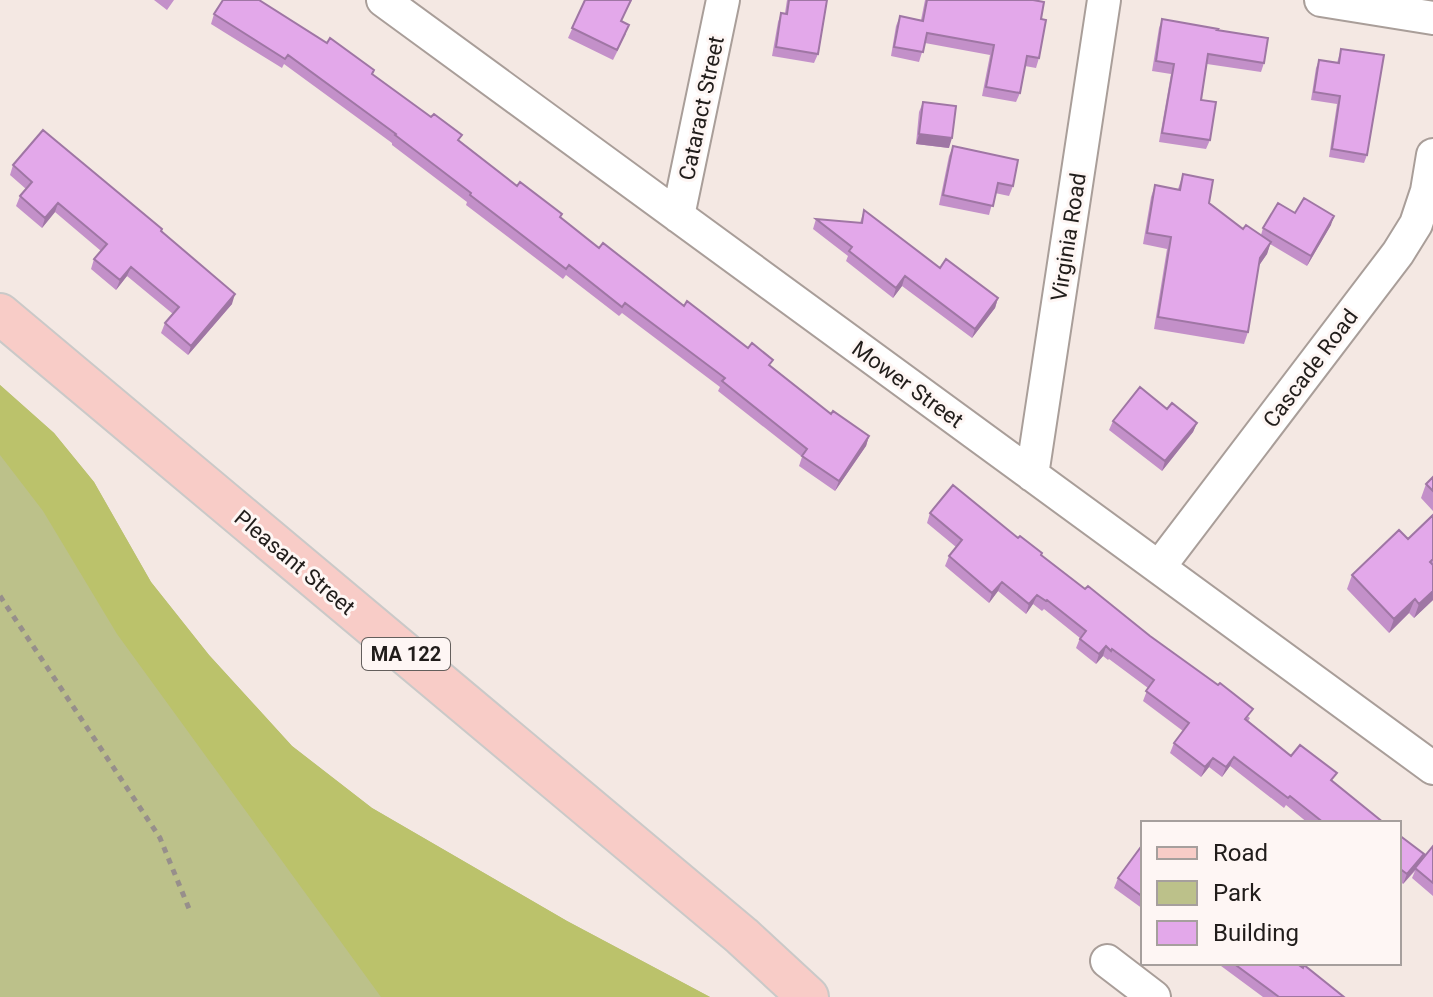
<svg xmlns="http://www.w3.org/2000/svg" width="1433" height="997" viewBox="0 0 1433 997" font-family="Roboto,sans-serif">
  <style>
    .green { fill: #bcc18a }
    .forest { fill: #bbc26b }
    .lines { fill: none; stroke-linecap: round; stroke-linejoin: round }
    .minor-casing { stroke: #a99e99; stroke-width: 36 }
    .major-casing { stroke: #cac9c8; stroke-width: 44 }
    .path { stroke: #978f8b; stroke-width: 5; stroke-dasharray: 6 6; stroke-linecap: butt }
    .minor { stroke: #fff; stroke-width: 32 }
    .major { stroke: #f8ccc7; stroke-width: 40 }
    .wall { fill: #c390c9 }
    .shaded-wall { fill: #9f76a4 }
    .building { fill: #e3a8ea; stroke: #9f76a4; stroke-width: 2 }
    .labels { text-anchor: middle; stroke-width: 6; stroke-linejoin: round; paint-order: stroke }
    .shield { fill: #fef6f4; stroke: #635e5c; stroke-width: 2 }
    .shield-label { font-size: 20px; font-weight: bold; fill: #211d1b }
    .street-label { font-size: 22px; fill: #211d1b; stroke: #fef6f4 }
  </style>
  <rect width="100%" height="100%" fill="#f4e8e3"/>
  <path class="green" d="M0 385 54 433 94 482 151 582 209 655 292 746 372 808 567 921 710 997H0Z"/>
  <path class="forest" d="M0 385 54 433 94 482 151 582 209 655 292 746 372 808 567 921 710 997H381L117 634 43 511 0 455Z"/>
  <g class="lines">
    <g class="minor-casing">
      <path id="minor" d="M383 0 1433 768
        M1321 0 1433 18
        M678 216 723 0
        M1032 475 1104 0
        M1159 567 1398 253 1416 224 1427 191 1433 155
        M1107 961 1154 997"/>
    </g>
    <g class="major-casing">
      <path id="major" d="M0 314 742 936 808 997"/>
    </g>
    <path class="path" d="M0 596 160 838 190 911"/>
    <use href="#minor" class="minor"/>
    <use href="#major" class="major"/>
  </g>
  <path class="wall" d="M154 0H174L167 10Z
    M585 0H632L621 21 626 34 613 60 568 38Z
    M787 0H827L818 54 814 63 772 56 778 22 781 13H785Z
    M925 0H1033L1041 19 1039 58 1036 68 1025 66 1020 93 1016 102 982 96 990 55 925 43 919 62 891 56 896 26 900 16 921 20Z
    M214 14 327 43 374 70 372 75 599 248 771 366 831 414 869 436 866 446 835 491 799 466 802 457 718 391 720 387 622 313 619 316 566 275 563 279 466 205 467 202 392 145V143L284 64 282 68 211 24Z
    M1162 19 1217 30 1264 63 1261 72 1207 64 1201 100 1210 140 1206 149 1159 142 1171 74 1152 71 1159 28Z
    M1341 49 1367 155 1364 163 1329 157 1337 104 1311 100 1316 68 1319 60 1337 63Z
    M923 102 949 148 916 144 919 112Z
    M953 146 1013 186 1009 196 995 193 989 215 939 205 949 156Z
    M13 165 162 231 232 304 188 355 161 333 165 323 173 314 127 276 116 290 91 269 94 259 101 251 55 212 42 228 16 206 20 196 26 189 10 175Z
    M1183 174 1209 203 1243 229 1261 235 1263 228 1295 213 1331 225 1307 266 1270 244 1267 254 1259 265 1248 332 1244 344 1154 329 1167 249 1143 244 1151 197 1155 185 1178 189Z
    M864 210 940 268 998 298 995 308 972 338 902 286 893 298 846 261 848 256 813 229 816 219 860 223Z
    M1167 409 1197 423 1193 432 1162 471 1109 430 1113 421Z
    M1433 477V511L1421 498 1426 484Z
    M930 513 1018 538 1250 718 1248 721 1291 756 1333 782 1384 823H1308L1286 805 1284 808 1230 766 1222 777 1209 767 1201 777 1170 753 1174 743 1183 731 1143 701 1148 688 1109 659 1108 660 1103 656 1096 664 1076 648 1080 638 1044 609 1042 611 1033 604 1026 614 998 591 989 603 945 566 949 556 956 547 927 523Z
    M1433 515V600L1414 618 1409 613 1389 633 1347 589 1352 575 1408 539Z
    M1399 835 1424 854 1421 861 1433 846V896L1412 878 1415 871 1403 884 1399 880Z
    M1143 844V909L1114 888 1118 878Z
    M1217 963H1296L1344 997H1263Z"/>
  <path class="shaded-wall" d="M919 134 952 138 949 148 916 144Z
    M58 203 55 212 42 228 45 218Z
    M1334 216 1331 225 1307 266 1311 256Z
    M1271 242 1267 254 1256 270 1260 258Z
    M131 267 127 276 116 290 120 280Z
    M905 276 902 286 893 298 896 288Z
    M235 294 232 304 188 355 191 346Z
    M998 298 995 308 972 338 975 329Z
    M1197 423 1193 432 1162 471 1165 461Z
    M869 436 866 446 835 491 839 481Z
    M1002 582 998 591 989 603 992 593Z
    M1433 591V600L1414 618 1419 604Z
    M1037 595 1033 604 1026 614 1029 604Z
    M1415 599 1409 613 1389 633 1394 619Z
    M1106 646 1103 656 1096 664 1099 654Z
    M1234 757 1230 766 1222 777 1226 767Z
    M1213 758 1209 767 1201 777 1205 767Z
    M1424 854 1420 864 1403 884 1407 874Z"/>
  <path class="building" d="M223 0H259L327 43 330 38 374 70 372 74 431 117 434 114 462 135 458 140 517 186 520 182 562 214 560 217 599 248 603 243 684 306 687 301 748 348 752 343 773 360 769 365 831 414 833 411 869 436 839 481 802 456 807 449 722 381 725 378 625 303 622 307 569 265 566 269 470 195 471 193 395 135 396 134 288 55 285 59 214 14Z
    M585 0H631L621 21 629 25 617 50 572 28Z
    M789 0H827L818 54 776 47 781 13 787 14Z
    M927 0H1033L1044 2 1041 19 1046 20 1039 58 1027 56 1020 93 986 87 994 45 927 33 923 52 894 47 900 16 923 21Z
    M1162 19 1218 29 1217 30 1268 38 1264 63 1208 54 1201 100 1216 102 1210 140 1162 133 1174 64 1156 61Z
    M1341 49 1384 55 1367 155 1332 149 1340 96 1314 92 1319 60 1339 63Z
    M923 102 956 106 952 138 919 134Z
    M43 130 162 229 161 231 235 294 191 346 165 323 179 307 131 267 120 280 94 259 107 244 58 203 45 218 20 196 32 182 13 165Z
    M953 146 1018 160 1013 186 998 183 993 206 943 195Z
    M1183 174 1213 180 1209 203 1243 229 1246 225 1271 242 1260 258 1248 332 1158 317 1171 237 1147 233 1155 185 1180 190Z
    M1304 198 1334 216 1311 256 1263 228 1278 203 1295 213Z
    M864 210 940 268 946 259 998 298 975 329 905 276 896 288 849 251 852 247 816 219 862 223Z
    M1140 387 1167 409 1172 403 1197 423 1165 461 1113 421Z
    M1433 477V491L1426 484Z
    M953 485 1018 538 1020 536 1042 553 1041 555 1085 589 1088 586 1150 636 1218 685 1220 683 1253 709 1245 719 1291 756 1300 745 1337 773 1331 780 1384 823H1324L1290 796 1288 798 1234 757 1226 767 1213 758 1205 767 1174 743 1189 723 1146 691 1154 680 1112 649 1111 651 1106 646 1099 654 1080 639 1086 631 1047 600 1046 601 1037 595 1029 604 1002 582 992 593 949 556 962 540 930 513Z
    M1433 515V559L1430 562 1433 565V591L1419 604 1415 599 1394 619 1352 575 1399 530 1408 539Z
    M1399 835 1424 854 1407 874 1399 868Z
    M1143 844V897L1118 878Z
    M1433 846V883L1415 868Z
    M1233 963H1296L1303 968 1304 965 1344 997H1279Z"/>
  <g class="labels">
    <rect class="shield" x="362" y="638" width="88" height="32" rx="6"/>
    <g class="shield-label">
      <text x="406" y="661">MA 122</text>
    </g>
    <g class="street-label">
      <text transform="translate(701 108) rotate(-78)" y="8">Cataract Street</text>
      <text transform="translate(1068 237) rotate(-81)" y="8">Virginia Road</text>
      <text transform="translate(1310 368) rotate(-53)" y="8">Cascade Road</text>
      <text transform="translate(908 384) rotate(36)" y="8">Mower Street</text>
      <text transform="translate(295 562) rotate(40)" y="8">Pleasant Street</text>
    </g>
  </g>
  <rect x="1141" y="821" width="260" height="144" fill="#fef6f4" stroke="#a69f9d" stroke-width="2"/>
  <rect x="1157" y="847" width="40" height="12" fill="#f8ccc7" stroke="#a69f9d" stroke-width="2"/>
  <text x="1213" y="861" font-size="24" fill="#211d1b">Road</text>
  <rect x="1157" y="881" width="40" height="24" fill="#bcc18a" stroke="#a69f9d" stroke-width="2"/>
  <text x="1213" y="901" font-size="24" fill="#211d1b">Park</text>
  <rect x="1157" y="921" width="40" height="24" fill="#e3a8ea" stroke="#a69f9d" stroke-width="2"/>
  <text x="1213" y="941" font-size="24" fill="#211d1b">Building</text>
</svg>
